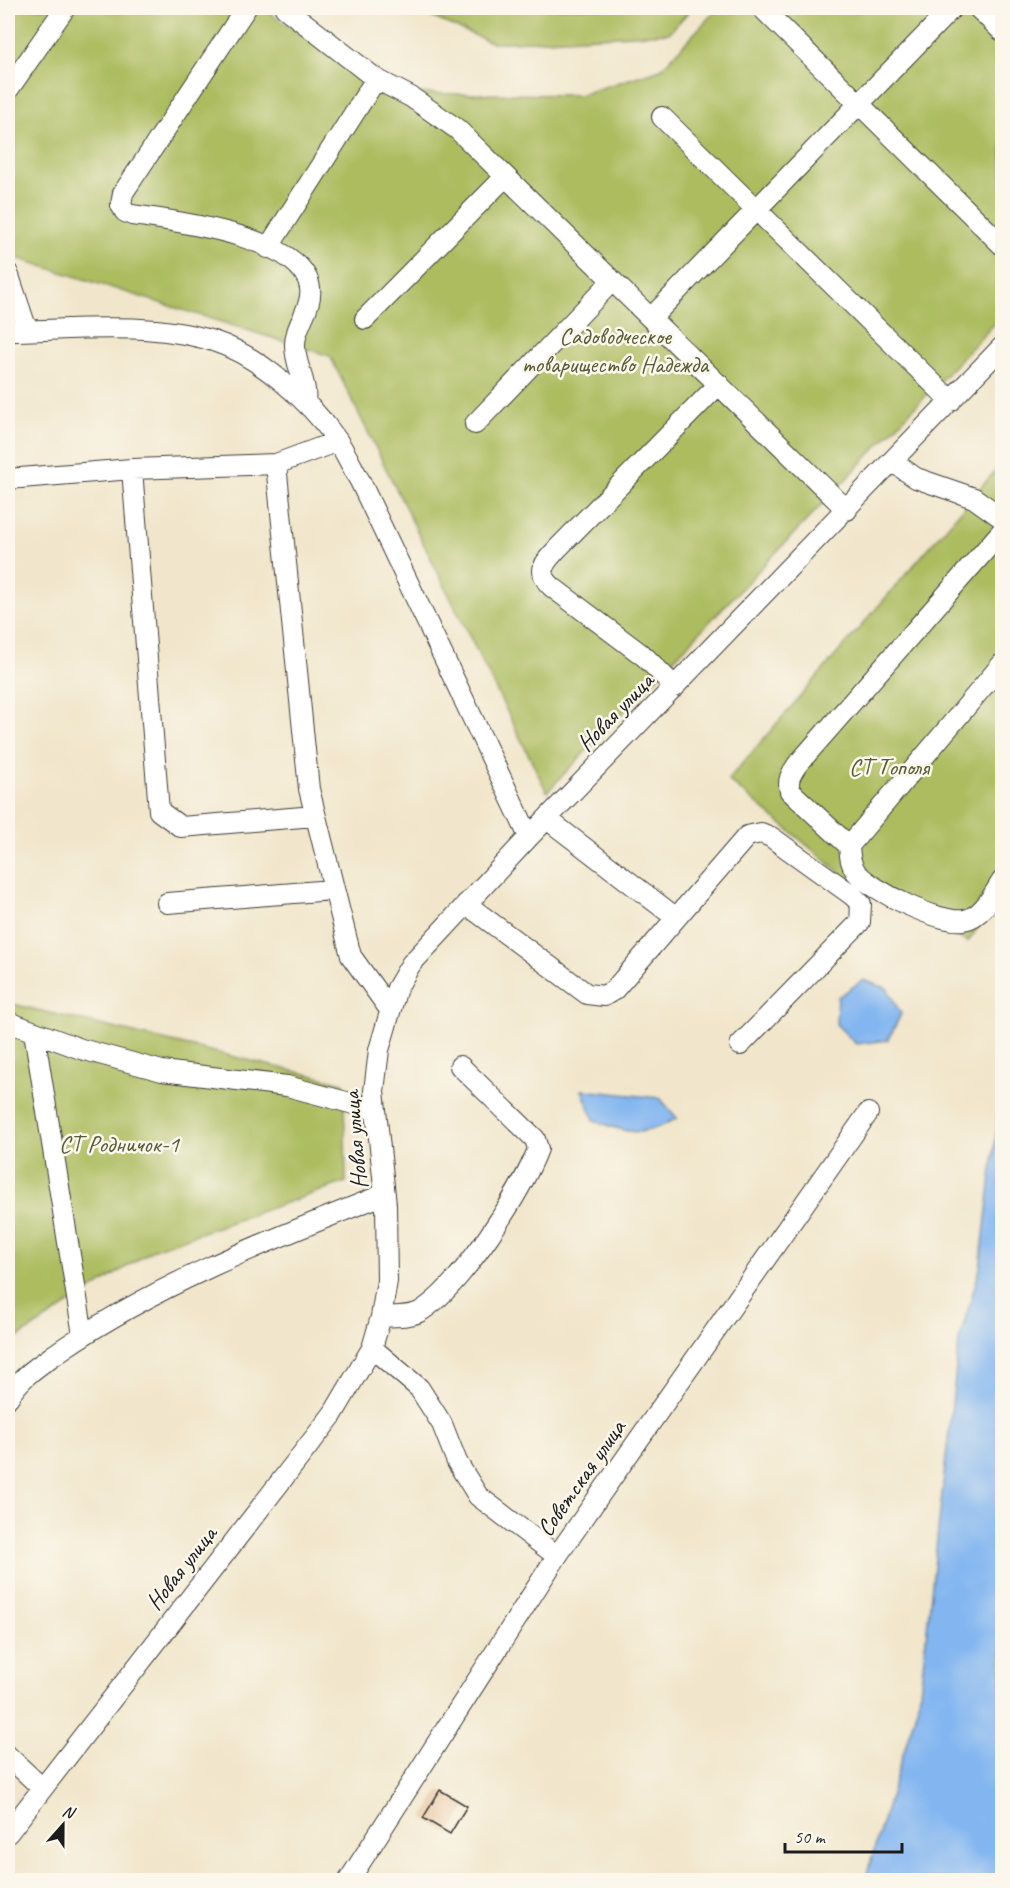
<svg xmlns="http://www.w3.org/2000/svg" width="1010" height="1888" viewBox="0 0 1010 1888" font-family="Caveat,sans-serif">
  <style>
    .green { fill: #acbc5f; stroke: #646c3e; stroke-width: 1.5 }
    .water { fill: #83b6f0; stroke: #506986; stroke-width: 1.5 }
    .building { fill: #e5bb91 }
    .lines { fill: none; stroke-linecap: round; stroke-linejoin: round }
    .minor-casing { stroke: #3c3a36; stroke-width: 22 }
    .minor { stroke: #fff; stroke-width: 20 }
    .labels { text-anchor: middle; stroke-width: 5; stroke-linejoin: round; paint-order: stroke }
    .park-label { font-size: 24px; fill: #565c37; stroke: #fbf7ec }
    .street-label { font-size: 24px; fill: #1c1c1c; stroke: #fbf7ec }
  </style>
  <rect width="100%" height="100%" fill="#fbf7ec"/>
  <filter id="ink" filterUnits="userSpaceOnUse"><feTurbulence type="fractalNoise" baseFrequency=".0167" numOctaves="2"/><feDisplacementMap in="SourceGraphic" scale="12" xChannelSelector="R" yChannelSelector="G"/><feConvolveMatrix kernelMatrix="1 2 1 2 8 2 1 2 1" color-interpolation-filters="sRGB"/></filter>
  <filter id="wash" filterUnits="userSpaceOnUse"><feTurbulence type="fractalNoise" baseFrequency=".008" numOctaves="4" result="noise"/><feDisplacementMap in="SourceGraphic" scale="24" xChannelSelector="R" yChannelSelector="G"/><feGaussianBlur stdDeviation="1.35" result="paint"/><feColorMatrix in="noise" values="0 0 0 0 0 0 0 0 0 0 0 0 0 0 0 0 0 1.4 0 .05"/><feComposite in="paint" operator="in"/></filter>
  <g filter="url(#wash)">
    <rect width="100%" height="100%" fill="#f1e6cb"/>
    <path class="green" d="M8 8H262L388 93 579 95 661 69 718 8H1002V316L547 792 330 356 13 257 8 245Z
      M410 8H692L669 33 493 43Z
      M1002 463V892L968 942 859 888 728 780Z
      M8 1003 344 1083 346 1182 154 1249 8 1344Z"/>
    <path class="water" d="M863 980 887 988 901 1014 888 1040 856 1044 836 1024 838 997Z
      M1002 1086V1880H865L919 1701 959 1341 980 1268Z
      M582 1090 660 1098 677 1118C643 1137 630 1135 594 1120Z"/>
    <g id="blocks">
      <path class="building" d="M440 1790 467 1806 450 1834 423 1818Z"/>
    </g>
  </g>
  <g filter="url(#ink)">
    <use href="#blocks" fill-opacity="0" stroke="#3c3a36" stroke-width="1.5"/>
    <g class="lines">
      <g class="minor-casing">
        <path id="minor" d="M246 8 123 193 121 205 125 212 132 215C173 221 303 236 310 288 313 307 295 325 295 344 294 364 308 382 305 402
          M285 8 376 79 411 97 457 129 847 510
          M762 8 1002 245
          M978 8 1002 31
          M8 90 65 8
          M662 117 951 401
          M268 248 376 79
          M8 273 27 330
          M651 318 952 8
          M365 319 504 178
          M8 331C74 330 149 321 213 341 258 355 311 402 337 440 346 453 352 467 360 481L529 837
          M475 424 612 281
          M893 462 916 478 974 498 1002 518
          M276 464 309 789 351 956 390 1010
          M132 469 159 811 181 827 315 816
          M8 479 132 469 276 464 338 441
          M1002 664 849 846C850 856 850 863 856 872 872 891 940 924 964 920 982 917 993 895 1002 881
          M675 687 645 657 552 587C535 571 545 562 558 548L719 384
          M547 819 675 917
          M849 846 790 791C787 780 791 774 797 765L1002 531
          M167 903 332 890
          M466 904 587 994 604 996 614 990 747 836 761 833 771 837 852 895 861 904 860 922 740 1045
          M8 1022 81 1049 162 1071 287 1086 376 1110
          M34 1032 83 1335
          M381 1317C392 1316 412 1317 421 1311 461 1286 521 1193 538 1149L535 1139 460 1066
          M372 1348 419 1388 442 1424 457 1462 478 1496 557 1556
          M8 1398C21 1376 40 1365 61 1350 158 1283 275 1238 385 1194
          M8 1756 42 1788
          M8 1833 333 1414 372 1348 381 1317 387 1281 386 1205 374 1091 379 1050 397 988 411 964 529 837 1002 347
          M349 1880 557 1556 868 1113"/>
      </g>
      <use href="#minor" class="minor"/>
    </g>
  </g>
  <g class="labels">
    <g class="park-label">
      <text x="615" y="344">Садоводческое<tspan x="615" dy="28">товарищество Надежда</tspan></text>
      <text x="889" y="775">СТ Тополя</text>
      <text x="119" y="1152">СТ Родничок-1</text>
    </g>
    <g class="street-label">
      <text transform="translate(615 712) rotate(-46)" y="8">Новая улица</text>
      <text transform="translate(355 1140) rotate(-95)" y="8">Новая улица</text>
      <text transform="translate(581 1478) rotate(-55)" y="8">Советская улица</text>
      <text transform="translate(181 1568) rotate(-52)" y="8">Новая улица</text>
    </g>
  </g>
  <rect width="1010" height="1888" fill="none" stroke="#fbf7ec" stroke-width="30"/>
  <g transform="translate(63 1825) rotate(21)" stroke="#fbf7ec" stroke-width="4.5" paint-order="stroke">
  <path d="M0-4.5L10 22L0 15L-10 22Z" fill="#1c1c1c"/>
  <text y="-9" font-size="16" font-weight="bold" text-anchor="middle" fill="#1c1c1c">N</text>
  </g>
  <path d="M785 1843v9h117v-9" fill="none" stroke="#1c1c1c" stroke-width="3"/>
  <text x="794" y="1843" font-size="18" fill="#1c1c1c" stroke="#fbf7ec" stroke-width="4.5" paint-order="stroke">50 m</text>
</svg>
